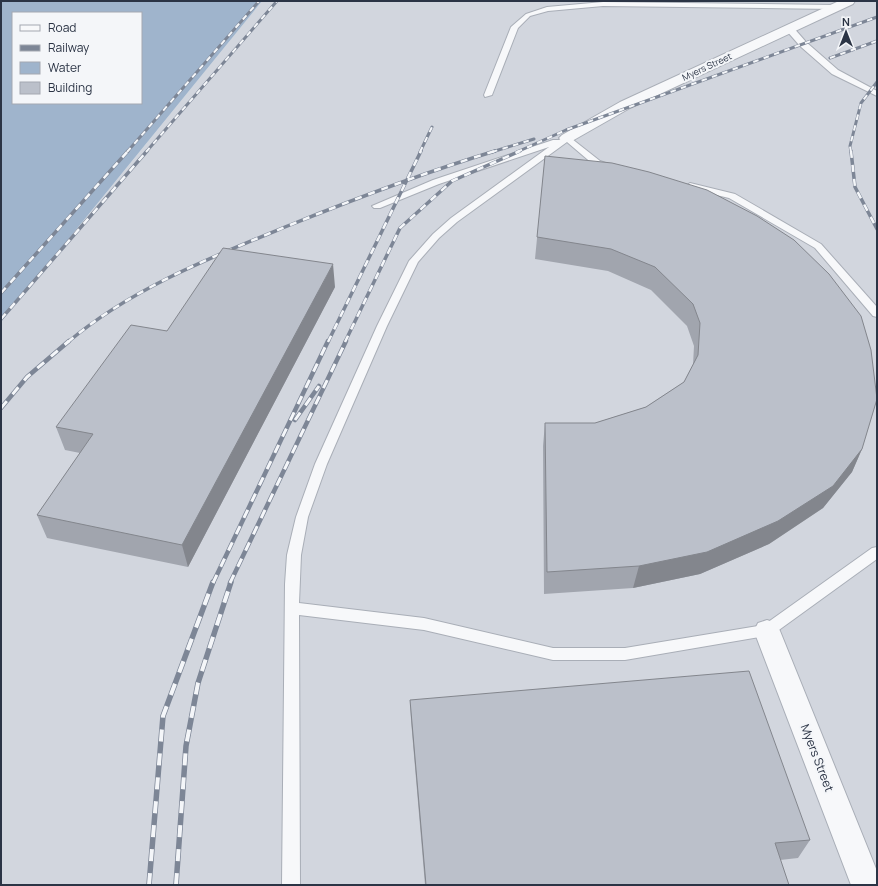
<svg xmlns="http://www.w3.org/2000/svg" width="878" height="886" viewBox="0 0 878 886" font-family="Manrope,sans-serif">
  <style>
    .built { fill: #d2d6de }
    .water { fill: #9fb4cc; fill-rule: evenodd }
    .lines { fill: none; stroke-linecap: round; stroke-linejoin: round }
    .service-casing { stroke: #a9aeb7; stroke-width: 2 }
    .minor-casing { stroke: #a9aeb7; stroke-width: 2 }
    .service { fill: #f7f8fa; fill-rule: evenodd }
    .minor { fill: #f7f8fa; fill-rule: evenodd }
    .rail-far3-casing { stroke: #7d8696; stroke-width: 3 }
    .rail-far2-casing { stroke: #7d8696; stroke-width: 3.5 }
    .rail-far1-casing { stroke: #7d8696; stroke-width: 4.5 }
    .rail-casing { stroke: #7d8696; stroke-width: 5.5 }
    .rail-far3 { stroke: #f4f6f9; stroke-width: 2; stroke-dasharray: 5.5; stroke-linecap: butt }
    .rail-far2 { stroke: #f4f6f9; stroke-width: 2.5; stroke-dasharray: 7; stroke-linecap: butt }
    .rail-far1 { stroke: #f4f6f9; stroke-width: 3; stroke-dasharray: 9; stroke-linecap: butt }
    .rail { stroke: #f4f6f9; stroke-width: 4; stroke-dasharray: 12; stroke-linecap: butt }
    .wall { fill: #a1a5ae }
    .shaded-wall { fill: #83868d }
    .building { fill: #bbc0ca; stroke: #83868d }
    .labels { text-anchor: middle; stroke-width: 4; stroke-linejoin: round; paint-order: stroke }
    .far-street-label { font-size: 9px; fill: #2b3445; stroke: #f4f6f9 }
    .near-street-label { font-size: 12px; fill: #2b3445; stroke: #f4f6f9 }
  </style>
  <rect width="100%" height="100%" fill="#e4e7ec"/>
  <path class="built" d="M262 1H877V885H1V322Z"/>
  <path class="water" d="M1 1H262L1 322ZM13 13H141V103H13Z"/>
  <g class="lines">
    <g class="service-casing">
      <path id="service" d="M603 2 834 5 837 7 834 9 603 6 548 11 530 16 518 28 492 95 485 97 484 95 511 27 526 14 547 7Z
        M786 26H792L806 42 838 70 877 91V96L832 74 800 46 786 30Z
        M567 135 600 161 614 166 610 169 594 165 567 142 457 222 439 238 418 262 387 326 327 464 308 517 301 555 299 603 424 618 553 648H625L764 625 872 548 877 547V559L772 635 625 660H553L424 630 299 615 300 885H282L285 584 287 555 296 517 315 464 377 326 409 261 433 234 451 218 549 147 439 184 380 208H374L372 206 433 180 553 140H559Z
        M690 183 735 194 821 244 877 307V317L873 316 815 248 729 198 687 188 686 186Z"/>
    </g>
    <g class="minor-casing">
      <path id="minor" d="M839 1H855L853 4 630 108 572 141H562L559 138 562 135 620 102Z
        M767 620 776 623 780 631 877 871V885H851L754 631 758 623Z"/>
    </g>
    <use href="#service" class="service"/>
    <use href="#minor" class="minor"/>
    <g class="rail-far3-casing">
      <path id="rail-far3" d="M830 58 877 41
        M127 152 259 1
        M146 152 277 1
        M420 152 432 127
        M492 152 534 139
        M517 152 566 130 877 17
        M851 152 850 146 861 103 877 82"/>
    </g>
    <g class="rail-far2-casing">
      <path id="rail-far2" d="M851 151 855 187 877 229
        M1 293 128 151
        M1 319 147 151
        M68 342C132 288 212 257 290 225 357 198 426 172 495 151
        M328 342 421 151
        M345 342 400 228 452 181 520 151"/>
    </g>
    <g class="rail-far1-casing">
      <path id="rail-far1" d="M1 408 27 377 69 341
        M295 420 319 386
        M213 583 328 341
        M230 583 346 341"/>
    </g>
    <g class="rail-casing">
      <path id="rail" d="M149 885 163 716 213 582
        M176 885 186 746 198 683 231 582"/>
    </g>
    <use href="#rail-far3" class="rail-far3"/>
    <use href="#rail-far2" class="rail-far2"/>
    <use href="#rail-far1" class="rail-far1"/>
    <use href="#rail" class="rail"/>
  </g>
  <path class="wall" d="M545 156 862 449 852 472 823 508 769 544 700 574 633 588 544 594 543 446 545 423H595L646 407 684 382 693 365 694 346 687 326 651 290 608 271 535 259Z
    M335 287 188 567 47 538 37 515 80 453 65 450 56 427 167 331Z
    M410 700 810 840 798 858 780 860 789 885H425L411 720Z"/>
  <path class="shaded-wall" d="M333 264 335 287 188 567 182 545Z
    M862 449 852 472 823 508 769 544 700 574 633 588 639 566Z"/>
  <path class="building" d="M545 156 612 163 649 172 707 190 757 216 794 240 829 274 861 316 871 350 877 399 862 449 833 486 778 521 707 552 639 566 547 572 545 423H595L646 407 684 382 698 355 700 323 693 304 655 267 611 249 537 237Z
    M223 248 333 264 182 545 37 515 93 434 56 427 131 325 167 331Z
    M749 671 810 840 775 843 789 885H426L410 700Z"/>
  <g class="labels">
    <g class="far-street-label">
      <text transform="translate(707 67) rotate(-25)" y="3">Myers Street</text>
    </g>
    <g class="near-street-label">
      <text transform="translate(817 758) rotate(69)" y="4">Myers Street</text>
    </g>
  </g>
  <rect width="878" height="886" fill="none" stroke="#2b3445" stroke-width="4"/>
  <rect x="12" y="12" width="130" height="92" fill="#f4f6f9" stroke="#a4a8b1"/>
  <rect x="20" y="25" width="20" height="6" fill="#f7f8fa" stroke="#a4a8b1"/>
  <text x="48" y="32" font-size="12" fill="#2b3445">Road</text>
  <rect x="20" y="45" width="20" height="6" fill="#7d8696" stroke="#a4a8b1"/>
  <text x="48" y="52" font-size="12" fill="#2b3445">Railway</text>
  <rect x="20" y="62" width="20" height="12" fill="#9fb4cc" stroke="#a4a8b1"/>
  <text x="48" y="72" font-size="12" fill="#2b3445">Water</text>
  <rect x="20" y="82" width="20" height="12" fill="#bbc0ca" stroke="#a4a8b1"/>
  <text x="48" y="92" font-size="12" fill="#2b3445">Building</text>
  <g transform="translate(846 32)" stroke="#f4f6f9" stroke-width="3" paint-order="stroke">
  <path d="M0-3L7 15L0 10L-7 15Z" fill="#2b3445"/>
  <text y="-6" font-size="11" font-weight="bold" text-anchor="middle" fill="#2b3445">N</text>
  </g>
</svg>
